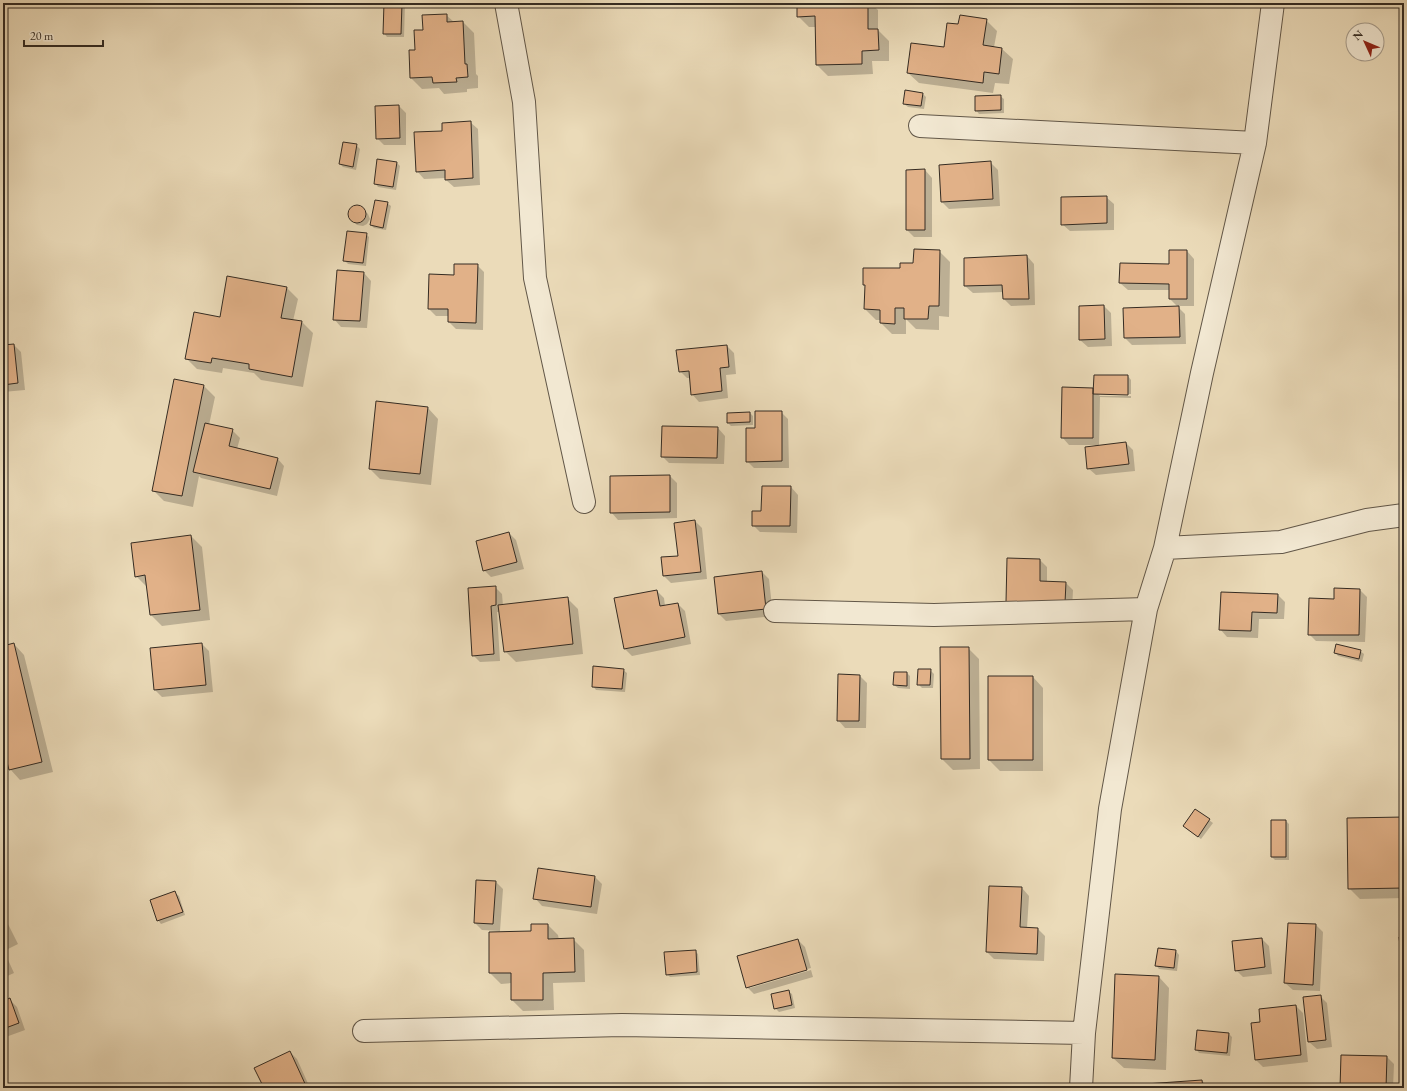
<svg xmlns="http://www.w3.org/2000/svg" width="1407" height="1091" viewBox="0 0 1407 1091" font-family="'EB Garamond',serif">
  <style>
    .shadow { fill: #0003 }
    .building { fill: #e1b188; stroke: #342b22 }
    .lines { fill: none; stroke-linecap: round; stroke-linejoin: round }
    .minor-casing { stroke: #625748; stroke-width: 24 }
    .minor { stroke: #f2e8d2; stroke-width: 22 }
  </style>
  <rect width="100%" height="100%" fill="#ebdbb9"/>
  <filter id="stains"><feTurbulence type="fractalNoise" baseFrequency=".005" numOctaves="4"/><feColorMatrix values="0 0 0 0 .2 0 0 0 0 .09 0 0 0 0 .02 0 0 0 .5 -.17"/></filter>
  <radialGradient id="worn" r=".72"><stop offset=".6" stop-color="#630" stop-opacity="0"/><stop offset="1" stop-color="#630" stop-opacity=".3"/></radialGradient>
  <path class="shadow" d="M385 3H403L405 5 404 37H387L384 33Z
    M798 3H870L878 10V30L889 41V61H872L873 74 828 76 817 65 816 27H809L798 16Z
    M446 15 454 22H463L474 33 476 74 478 76V88L467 89V92L444 94 439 88 422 89 411 78 410 51H416L424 31Z
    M986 20 997 31 994 47 1002 49 1013 59 1009 84 995 83 993 93 919 83 908 73 944 48 959 26Z
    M906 92 923 94 926 97 924 109 908 107 904 104Z
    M1000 96 1004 99V113L979 114 976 110Z
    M399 106 406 113V145H384L377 138Z
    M470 122 478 129 480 185 454 187 446 180V178L424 179 417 171 443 132Z
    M356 145 360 149 356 170 343 167 340 164Z
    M396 162 400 166 396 190 378 187 375 183Z
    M990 162 998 170 1000 206 949 209 942 202Z
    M925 170 932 178V237H914L907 230Z
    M1106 197 1114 204V230L1070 231 1062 224Z
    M387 203 391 206 386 230 374 228 371 225Z
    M356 206 361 207 368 214 370 219 367 224 363 226 357 225 350 218 349 213 352 208Z
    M366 234 369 237 366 266 348 264 344 260Z
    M939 251 950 262 949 317 939 316V330L916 329 906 319V334H892L881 323V320H876L865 309 866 286 864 284 914 264Z
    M1187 251 1194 259V306H1177L1170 299V290H1128L1120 283 1170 265Z
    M1027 256 1034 264 1035 305 1011 306 1004 299V292L973 293 965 286Z
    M477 265 484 272 483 330 456 329 449 322V316H436L429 309 455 276Z
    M364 273 371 281 367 328 341 327 334 319Z
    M228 277 287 288 298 299 293 321 302 322 313 333 303 387 261 380 254 373 223 368 222 373 197 369 186 358 221 318Z
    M1104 306 1111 313 1112 346 1088 347 1080 340Z
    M1178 307 1185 314 1186 344 1132 345 1125 338 1124 309Z
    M14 345 21 352 25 390 3 392V346Z
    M727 346 734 353 736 374 726 375 728 398 699 402 692 394 691 378H687L680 371Z
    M1128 376 1131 380V394H1098L1100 396H1131V398L1100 397 1099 446 1126 443 1133 450 1135 471 1096 475 1088 468 1095 445H1069L1062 437 1093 389 1094 390Z
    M204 386 215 397 209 425 232 430 240 438 237 449 277 458 284 466 277 496 201 478 199 476 193 507 164 501 153 490Z
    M428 408 438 419 431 485 380 479 370 469Z
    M781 412 788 419 789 468H754L747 461 756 429Z
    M750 413 753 416V425L731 426 728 423Z
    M718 428 725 436 724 464 669 463 662 456Z
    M670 476 677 483V518L618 520 611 512Z
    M791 487 798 495 797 533 760 532 753 525 762 512Z
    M695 521 702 528 707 579 671 583 664 576 679 557Z
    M509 533 516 540 524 569 491 577 484 570Z
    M191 536 202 547 210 620 162 626 151 615 148 588 136 576Z
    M1008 559 1040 560 1047 567V582L1066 583 1073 590 1072 610Z
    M762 572 769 579 773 616 726 621 719 614Z
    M495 587 502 594 503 606 567 598 578 609 583 654 516 662 505 651 500 612H497L500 661 480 662 473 655Z
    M1360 590 1367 597 1365 642 1316 641 1309 634 1335 600Z
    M657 591 664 598 665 606 678 604 685 611 691 644 632 656 625 649Z
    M1278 595 1285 602 1284 619H1259L1258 638 1227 637 1220 629Z
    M14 644 24 655 53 772 20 780 10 769 3 742V647Z
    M202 644 209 651 213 692 162 697 155 690Z
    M941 648H968L979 659 980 769 953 770 942 759Z
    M1360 651 1364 654 1362 662 1338 656 1335 652Z
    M623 670 627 673 625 692 596 690 593 686Z
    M930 670 934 674 933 688H922L918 684Z
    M907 673 910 676V689L898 688 894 685Z
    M860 676 867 683 866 728H845L838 720Z
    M1033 677 1043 688V771H1000L989 760Z
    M1195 810 1213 823 1201 839 1187 829Z
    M1404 818V898L1360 899 1349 888Z
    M1286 821 1289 824V860H1275L1272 857Z
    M595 877 602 884 597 914 542 906 535 898Z
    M496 882 503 889 500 931 482 930 475 923Z
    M1022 888 1029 896 1027 928 1038 929 1045 936 1044 961 994 959 987 952Z
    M175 893 179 896 185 915 161 924 158 920Z
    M3 914 18 944 4 951 14 973 3 978Z
    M1288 924 1316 925 1323 932 1320 991 1293 990 1285 983Z
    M548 925 558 935 559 940 573 939 584 950 585 982 553 983 554 1010 523 1011 512 1000V983L501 984 490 973 532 932Z
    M1262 939 1269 946 1272 974 1243 977 1236 970Z
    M798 940 805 947 811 968 750 985V988L811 970 813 977 754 994 747 987Z
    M695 951 698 954 700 975 670 977 667 974Z
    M1176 951 1179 955 1177 971 1159 969 1156 965Z
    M1159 977 1169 988 1166 1070 1124 1068 1113 1058Z
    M788 991 792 994 795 1008 779 1012 775 1008Z
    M1320 996 1327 1003 1332 1047 1317 1049 1309 1042 1304 998Z
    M10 1000 17 1007 25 1030 3 1038V1002Z
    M1296 1006 1303 1013 1308 1062 1263 1067 1256 1060 1261 1023Z
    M1198 1031 1229 1034 1232 1037 1230 1056 1199 1053 1196 1049Z
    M290 1052 297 1059 310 1088H265Z
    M1387 1057 1394 1064 1393 1088H1341Z
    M1202 1081 1209 1088H1118Z"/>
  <path class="building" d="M384 3H402L401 34H383Z
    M797 3H868V29H878L879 50 862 51V64L816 65 815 16 797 17Z
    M447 14V22L463 21 465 64H467L468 77 456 78 457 82 433 83 432 77 410 78 409 50H415L414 30H423L422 15Z
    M960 15 987 19 983 45 1002 48 999 74 984 72 983 83 907 73 911 43 944 47 947 23 958 24Z
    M905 90 923 93 921 106 903 104Z
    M1001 95V110L975 111V96Z
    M399 105 400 138 376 139 375 106Z
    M471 121 473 178 445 180V170L416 172 414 132 442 131V123Z
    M343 142 357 144 353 167 339 164Z
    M377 159 397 162 393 187 374 184Z
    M991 161 993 199 941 202 939 165Z
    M925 169V230H906V170Z
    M1107 196V223L1061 225V197Z
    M375 200 388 202 383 228 370 225Z
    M348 214a9 9 0 1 1 18 0a9 9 0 1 1-18 0Z
    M347 231 367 233 363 263 343 261Z
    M914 249 940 250 939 306H929L928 319H904V308H895V324L880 323V310L864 309 865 285H863V268H900V263H913Z
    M1169 250H1187V299H1169V284L1119 283 1120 263 1169 264Z
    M1027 255 1029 299H1003L1002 285 964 286V258Z
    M454 264H478L476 323 448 322V309H428L429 274 454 275Z
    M337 270 364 272 360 321 333 320Z
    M227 276 287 287 281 318 302 321 292 377 249 369V364L212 358 211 363 185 359 194 312 220 317Z
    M1104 305 1105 339 1079 340V306Z
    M1179 306 1180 337 1124 338 1123 308Z
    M14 344 18 383 3 385V345Z
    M727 345 729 367 720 368 722 391 691 395 689 371 679 372 676 350Z
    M1094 375H1128V395L1093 394Z
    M174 379 204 385 182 496 152 491Z
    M1062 387 1093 388V438H1061Z
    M376 401 428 407 420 474 369 469Z
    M755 411H782V461L746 462V428H755Z
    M750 412V422L727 423V413Z
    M205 423 233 429 229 446 278 458 270 489 193 472Z
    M662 426 718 427 717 458 661 457Z
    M1126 442 1129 464 1087 469 1085 447Z
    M670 475V512L610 513V476Z
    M762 486H791L790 526H752V511H761Z
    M695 520 701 572 663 576 661 557 678 556 674 523Z
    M509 532 517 562 483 571 476 541Z
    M191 535 200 610 150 615 145 575 135 577 131 543Z
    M1007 558 1040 559V581L1066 582 1065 603 1006 602Z
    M762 571 766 609 718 614 714 577Z
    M496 586V605L491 606 494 654 472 656 468 588Z
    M1334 588 1360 589 1359 635H1308L1309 598 1334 599Z
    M657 590 660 606 678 603 685 637 624 649 614 598Z
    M1221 592 1278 594 1277 613 1252 612 1251 631 1219 630Z
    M568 597 573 644 504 652 498 605Z
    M14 643 42 762 9 770 3 746V646Z
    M202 643 206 685 154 690 150 648Z
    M1336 644 1361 650 1359 659 1334 653Z
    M940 647H969L970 759H941Z
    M593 666 624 669 622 689 592 687Z
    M918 669H931L930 685H917Z
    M894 672H907V686L893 685Z
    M838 674 860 675 859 721H837Z
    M988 676H1033V760H988Z
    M1195 809 1210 819 1198 837 1183 826Z
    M1404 817V888L1348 889 1347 818Z
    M1271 820H1286V857H1271Z
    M538 868 595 876 591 907 533 899Z
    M476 880 496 881 493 924 474 923Z
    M989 886 1022 887 1020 927 1038 928 1037 954 986 952Z
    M175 891 183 912 157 921 150 900Z
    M1288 923 1316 924 1313 985 1284 983Z
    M3 924 7 933 3 936Z
    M531 924H548V939L574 938 575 972 543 973V1000H511V973H489V932L531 931Z
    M1404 936V963H1402L1399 937Z
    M1262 938 1265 967 1235 971 1232 941Z
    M798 939 807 970 746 988 737 956Z
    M1158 948 1176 950 1174 968 1155 966Z
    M696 950 697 972 666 975 664 952Z
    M1115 974 1159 976 1155 1060 1112 1058Z
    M789 990 792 1005 774 1009 771 994Z
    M1321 995 1326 1040 1308 1042 1303 997Z
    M10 998 19 1023 3 1029V1001Z
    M1296 1005 1301 1055 1255 1060 1251 1023 1260 1022 1259 1009Z
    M1197 1030 1229 1033 1227 1053 1195 1050Z
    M290 1051 307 1088H264L254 1068Z
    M1341 1055 1387 1056 1386 1088H1340Z
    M1202 1080 1203 1088H1117V1086Z"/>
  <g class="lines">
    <g class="minor-casing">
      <path id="minor" d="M506 3 524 102 535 278 584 502
        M920 126 1255 143
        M1165 548 1281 542 1367 520 1404 515
        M775 611 934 615 1146 609
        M364 1031 622 1025 1084 1033
        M1081 1088 1084 1033 1110 809 1146 609 1165 548 1202 373 1255 143 1273 3"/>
    </g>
    <use href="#minor" class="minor"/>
  </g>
  <rect width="1407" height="1091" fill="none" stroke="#ebdbb9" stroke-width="16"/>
  <rect x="4" y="4" width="1399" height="1083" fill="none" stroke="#342b22" stroke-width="2"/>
  <rect x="8" y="8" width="1391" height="1075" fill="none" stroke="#342b22"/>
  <g transform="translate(1365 42) rotate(314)"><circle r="19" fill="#f2e8d2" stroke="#a69c8c"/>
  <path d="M0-3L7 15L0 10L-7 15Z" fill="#8f2418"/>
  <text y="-6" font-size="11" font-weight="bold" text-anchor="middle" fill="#342b22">N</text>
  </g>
  <path d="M24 40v6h79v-6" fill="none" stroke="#342b22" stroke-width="2"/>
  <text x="30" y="40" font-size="12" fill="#342b22" stroke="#f2e8d2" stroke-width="3" paint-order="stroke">20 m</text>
  <rect width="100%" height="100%" filter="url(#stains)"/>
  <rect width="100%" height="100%" fill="url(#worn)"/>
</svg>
